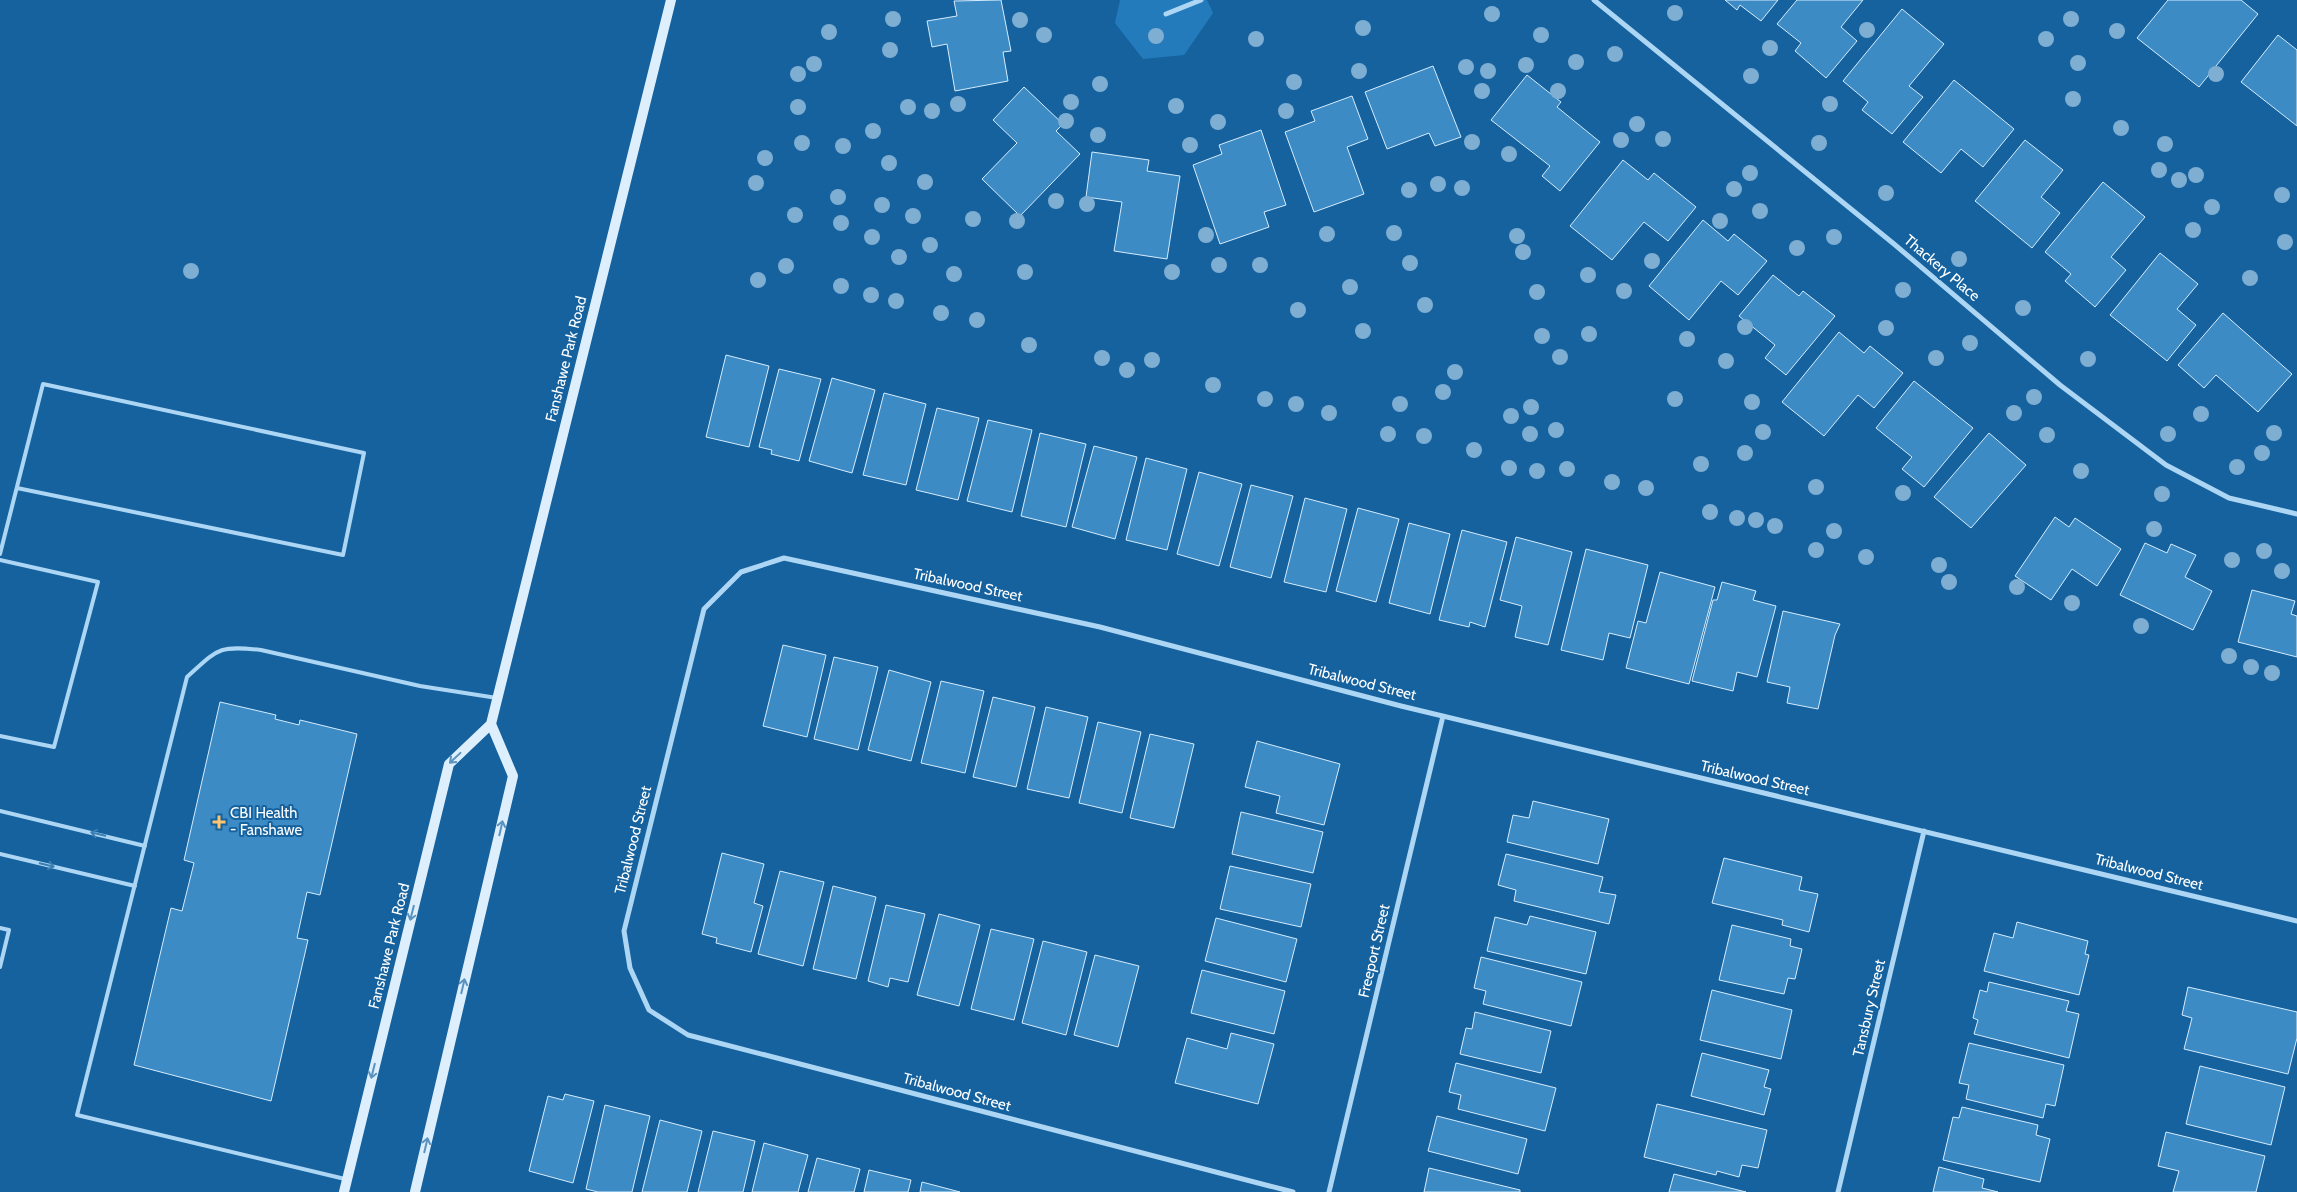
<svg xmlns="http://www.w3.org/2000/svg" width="2297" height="1192" viewBox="0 0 2297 1192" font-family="Cabin,sans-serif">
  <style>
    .green { fill: #247bbc }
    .building { fill: #3d8bc5; stroke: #d5ecfd }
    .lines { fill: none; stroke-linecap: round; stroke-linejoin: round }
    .lane { stroke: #add6f4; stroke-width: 4 }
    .street { stroke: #add6f4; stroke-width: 5 }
    .secondary { stroke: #ddeffd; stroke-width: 10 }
    .tree { fill: #7faed3 }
    .oneway { stroke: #5b93c0 }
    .oneway2 { stroke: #3b7fb4 }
    .poi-dot { fill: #ffc470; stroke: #15629f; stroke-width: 2 }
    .labels { text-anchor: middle; stroke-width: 4; stroke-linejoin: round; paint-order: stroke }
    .street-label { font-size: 15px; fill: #fff; stroke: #15629f }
    .poi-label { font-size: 15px; fill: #fff; stroke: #15629f; text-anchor: start }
  </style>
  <rect width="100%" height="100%" fill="#15629f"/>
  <path class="green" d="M1120 0H1207L1213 13 1184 55 1143 59 1115 23Z"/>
  <path class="building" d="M1001 0 1011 51 1003 52 1008 81 955 91 947 44 932 47 927 21 957 16 954 1Z
    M1725 0H1778L1761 21 1740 5 1737 10Z
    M1797 0H1863L1841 27 1857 41 1826 78 1795 51 1801 43 1777 24Z
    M2168 0H2241L2258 14 2199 87 2137 38Z
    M1902 9 1944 44 1909 86 1923 97 1892 134 1862 110 1868 102 1843 81Z
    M2278 35 2297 50V126L2241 82Z
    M1433 66 1461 137 1435 146 1429 133 1387 149 1365 92Z
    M1527 75 1561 102 1557 107 1600 142 1560 191 1542 176 1550 166 1491 120Z
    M1954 80 2014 129 1983 167 1961 149 1941 173 1903 142Z
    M1024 87 1063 124 1056 131 1080 154 1020 216 982 179 1017 143 993 120Z
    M1352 96 1368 139 1347 147 1364 194 1314 212 1285 132 1315 121 1311 111Z
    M1261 130 1286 205 1264 212 1269 227 1220 244 1193 165 1222 154 1219 145Z
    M2025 140 2063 170 2041 197 2060 213 2032 248 1975 201Z
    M1092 152 1149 160 1147 171 1180 176 1167 259 1114 251 1122 202 1086 197Z
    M1623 160 1648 180 1654 173 1696 207 1668 241 1644 222 1612 260 1570 226Z
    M2103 182 2145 217 2111 257 2126 270 2095 307 2065 281 2071 274 2045 252Z
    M1703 220 1728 241 1734 234 1767 261 1738 295 1721 281 1689 320 1649 286Z
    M2160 253 2198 284 2177 309 2196 325 2167 361 2110 315Z
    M1773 275 1799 296 1803 291 1835 316 1786 375 1765 358 1775 345 1739 316Z
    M2223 313 2292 374 2258 412 2216 375 2204 388 2178 365Z
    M1839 332 1864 353 1870 346 1903 373 1874 408 1858 395 1824 436 1782 402Z
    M726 355 769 366 749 447 706 437Z
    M779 369 821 379 799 461 771 454 772 450 759 447Z
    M832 378 875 390 852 473 809 461Z
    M1914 381 1973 428 1924 487 1902 469 1912 457 1876 428Z
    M884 393 926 404 906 485 863 475Z
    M937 408 979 418 958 500 916 490Z
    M988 420 1032 430 1012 512 967 501Z
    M1040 433 1086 444 1066 527 1021 516Z
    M1989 433 2026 465 1971 528 1934 497Z
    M1094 446 1137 457 1115 539 1072 527Z
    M1146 458 1187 469 1167 550 1126 540Z
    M1199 472 1242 484 1219 566 1177 554Z
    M1251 485 1293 496 1271 578 1230 567Z
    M1305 498 1347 509 1326 592 1284 582Z
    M1358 508 1399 519 1376 602 1336 591Z
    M2055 517 2069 527 2075 518 2121 549 2097 586 2072 569 2051 600 2015 576Z
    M1409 523 1450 534 1430 614 1389 603Z
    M1462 530 1507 542 1485 627 1470 622 1469 627 1439 620Z
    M1516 537 1572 552 1548 645 1515 637 1522 606 1500 600Z
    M2145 543 2167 553 2171 544 2196 555 2185 577 2212 591 2193 630 2120 595Z
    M1586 549 1648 565 1630 638 1609 633 1603 660 1561 650Z
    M1660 572 1715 587 1689 684 1626 668 1638 621 1646 623Z
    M1722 582 1756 591 1753 600 1776 606 1757 677 1737 672 1733 691 1692 681 1713 600H1717Z
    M2252 590 2295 601 2291 614 2297 616V657L2238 642Z
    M1783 611 1840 624 1835 635 1818 709 1787 703 1790 687 1767 682Z
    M783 645 826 655 807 737 763 726Z
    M834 657 878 667 858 750 814 739Z
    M889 670 931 682 911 761 868 750Z
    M941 681 984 691 965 773 921 763Z
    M993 697 1035 707 1016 787 973 777Z
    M220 702 276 715 275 719 299 725 300 720 357 734 320 895 307 892 297 938 308 940 271 1101 134 1065 171 908 182 911 194 863 184 860Z
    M1046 707 1088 717 1069 798 1027 789Z
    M1098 722 1141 732 1122 813 1079 803Z
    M1150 734 1194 744 1174 828 1130 818Z
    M1257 741 1340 764 1324 825 1276 813 1280 796 1245 787Z
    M1533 801 1609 819 1598 864 1507 842 1513 815 1529 818Z
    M1241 812 1323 832 1313 873 1232 854Z
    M722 853 764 864 754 903 763 906 751 952 716 943 717 938 702 934Z
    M1506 854 1603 877 1599 892 1616 895 1609 924 1514 901 1516 890 1498 885Z
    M1724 858 1802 877 1799 890 1818 894 1809 932 1782 925 1783 920 1712 903Z
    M1230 866 1311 884 1301 927 1220 909Z
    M780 871 824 882 803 966 758 954Z
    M833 886 876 897 856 979 813 969Z
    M886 905 925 914 908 982 890 978 888 987 868 981Z
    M939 914 980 925 959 1006 917 995Z
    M1530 916 1596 932 1586 974 1487 951 1495 917 1527 925Z
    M1216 918 1297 939 1286 982 1205 961Z
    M2017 922 2088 941 2085 954 2089 955 2079 995 1984 971 1994 933 2013 938Z
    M1732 925 1791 939 1790 946 1802 949 1795 979 1788 978 1784 994 1719 980Z
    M991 929 1034 939 1014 1020 971 1009Z
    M1043 941 1087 952 1066 1035 1022 1023Z
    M1095 955 1139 966 1118 1047 1074 1035Z
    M1481 957 1582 982 1571 1026 1483 1004 1486 991 1474 988Z
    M1202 970 1285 991 1274 1034 1191 1013Z
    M1989 982 2069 1001 2066 1011 2079 1014 2069 1058 1974 1034 1978 1020 1973 1018 1980 990 1987 992Z
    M2188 987 2297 1012V1038L2288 1074 2184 1049 2192 1018 2182 1015Z
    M1712 990 1792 1010 1781 1059 1700 1040Z
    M1475 1012 1551 1031 1541 1073 1460 1054 1466 1028 1472 1029Z
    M1231 1033 1274 1044 1258 1104 1175 1083 1187 1038 1227 1049Z
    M1969 1043 2064 1065 2055 1106 2046 1104 2043 1118 1966 1099 1969 1085 1959 1083Z
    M1702 1053 1769 1070 1764 1087 1771 1089 1764 1115 1691 1096Z
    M1456 1063 1556 1088 1545 1131 1458 1109 1461 1095 1449 1092Z
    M2200 1066 2285 1087 2271 1145 2186 1124Z
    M565 1094 594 1101 573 1183 529 1171 548 1096 563 1100Z
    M1657 1104 1767 1130 1758 1168 1742 1165 1739 1177 1717 1171 1716 1175 1644 1157Z
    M605 1105 650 1116 632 1192H598L586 1189Z
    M1962 1107 2038 1125 2036 1135 2050 1139 2040 1182 1943 1160 1953 1117 1959 1118Z
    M1437 1116 1527 1139 1518 1174 1428 1151Z
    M660 1120 702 1131 687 1192H642Z
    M713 1131 755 1141 743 1192H698Z
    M2166 1132 2265 1156 2256 1192H2173L2179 1171 2158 1166Z
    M764 1143 808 1155 798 1192H752Z
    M817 1158 860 1169 854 1192H808Z
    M1939 1167 1984 1179 1982 1188 1998 1192H1933Z
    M1429 1168 1520 1190V1192H1424Z
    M869 1170 911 1180 908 1192H864Z
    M1674 1174 1746 1192H1669Z
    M922 1182 960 1192H920Z"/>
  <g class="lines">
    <path class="lane" d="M0 554 43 384 364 453 343 555 17 488
      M0 560 98 582 54 747 0 736
      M0 811 145 846
      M0 854 135 886
      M0 928 9 930 0 967
      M345 1179 77 1115 187 677C218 649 218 645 261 650L420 686 497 698"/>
    <path class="street" d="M1594 0 1894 244 2060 385 2166 465 2229 498 2297 514
      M1166 14 1201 0
      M1293 1192 688 1035 649 1010 630 968 624 931 704 609 741 572 784 558 1100 627 1401 706 2297 921
      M1329 1192 1443 716
      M1838 1192 1924 831"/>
    <path class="secondary" d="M344 1192 449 764 491 724 671 0
      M415 1192 513 776 491 724"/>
  </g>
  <g class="tree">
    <circle cx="1675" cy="13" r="8"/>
    <circle cx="1492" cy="14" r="8"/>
    <circle cx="893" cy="19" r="8"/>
    <circle cx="2071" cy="19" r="8"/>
    <circle cx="1020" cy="20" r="8"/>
    <circle cx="1363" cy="28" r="8"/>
    <circle cx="1867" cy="30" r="8"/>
    <circle cx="2117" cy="31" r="8"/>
    <circle cx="829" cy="32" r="8"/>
    <circle cx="1044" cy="35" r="8"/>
    <circle cx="1541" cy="35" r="8"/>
    <circle cx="1156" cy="36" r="8"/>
    <circle cx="1256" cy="39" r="8"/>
    <circle cx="2046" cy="39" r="8"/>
    <circle cx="1770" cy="48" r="8"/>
    <circle cx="890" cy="50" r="8"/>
    <circle cx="1615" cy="54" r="8"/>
    <circle cx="1576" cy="62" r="8"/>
    <circle cx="2078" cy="63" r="8"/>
    <circle cx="814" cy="64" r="8"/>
    <circle cx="1526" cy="65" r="8"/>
    <circle cx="1466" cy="67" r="8"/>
    <circle cx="1359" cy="71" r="8"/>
    <circle cx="1488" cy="71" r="8"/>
    <circle cx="798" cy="74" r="8"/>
    <circle cx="2216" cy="74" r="8"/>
    <circle cx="1751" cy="76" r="8"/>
    <circle cx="1294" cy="82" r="8"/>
    <circle cx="1100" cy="84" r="8"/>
    <circle cx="1482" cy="91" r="8"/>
    <circle cx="1558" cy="91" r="8"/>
    <circle cx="2073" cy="99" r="8"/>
    <circle cx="1071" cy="102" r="8"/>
    <circle cx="958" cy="104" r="8"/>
    <circle cx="1830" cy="104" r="8"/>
    <circle cx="1176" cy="106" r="8"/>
    <circle cx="798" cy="107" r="8"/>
    <circle cx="908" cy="107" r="8"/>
    <circle cx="932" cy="111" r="8"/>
    <circle cx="1286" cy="111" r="8"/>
    <circle cx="1066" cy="121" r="8"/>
    <circle cx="1218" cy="122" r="8"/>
    <circle cx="1637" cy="124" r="8"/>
    <circle cx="2121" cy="128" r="8"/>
    <circle cx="873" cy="131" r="8"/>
    <circle cx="1098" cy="135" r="8"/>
    <circle cx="1663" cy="139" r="8"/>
    <circle cx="1621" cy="140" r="8"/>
    <circle cx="1472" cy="142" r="8"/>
    <circle cx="802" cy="143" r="8"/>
    <circle cx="1819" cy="143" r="8"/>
    <circle cx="2165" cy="144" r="8"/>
    <circle cx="1190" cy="145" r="8"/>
    <circle cx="843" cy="146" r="8"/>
    <circle cx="1509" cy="154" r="8"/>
    <circle cx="765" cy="158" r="8"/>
    <circle cx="889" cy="163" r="8"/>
    <circle cx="2159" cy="170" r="8"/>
    <circle cx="1750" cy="173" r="8"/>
    <circle cx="2196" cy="175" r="8"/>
    <circle cx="2179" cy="180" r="8"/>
    <circle cx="925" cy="182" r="8"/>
    <circle cx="756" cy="183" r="8"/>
    <circle cx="1438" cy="184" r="8"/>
    <circle cx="1462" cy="188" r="8"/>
    <circle cx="1734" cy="189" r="8"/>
    <circle cx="1409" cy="190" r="8"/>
    <circle cx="1886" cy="193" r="8"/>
    <circle cx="2282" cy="195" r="8"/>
    <circle cx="838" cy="197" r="8"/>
    <circle cx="1056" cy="201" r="8"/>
    <circle cx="1087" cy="204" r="8"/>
    <circle cx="882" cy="205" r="8"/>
    <circle cx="2212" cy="207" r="8"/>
    <circle cx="1760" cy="211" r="8"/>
    <circle cx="795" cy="215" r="8"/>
    <circle cx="913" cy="216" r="8"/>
    <circle cx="973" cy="219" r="8"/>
    <circle cx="1017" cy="221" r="8"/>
    <circle cx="1720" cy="221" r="8"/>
    <circle cx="841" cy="223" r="8"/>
    <circle cx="2193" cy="230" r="8"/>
    <circle cx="1394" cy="233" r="8"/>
    <circle cx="1327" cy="234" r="8"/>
    <circle cx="1206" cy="235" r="8"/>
    <circle cx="1517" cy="236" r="8"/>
    <circle cx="872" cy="237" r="8"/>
    <circle cx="1834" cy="237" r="8"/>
    <circle cx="2285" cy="242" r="8"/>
    <circle cx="930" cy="245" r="8"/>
    <circle cx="1797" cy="248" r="8"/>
    <circle cx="1523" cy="252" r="8"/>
    <circle cx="899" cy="257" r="8"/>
    <circle cx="1959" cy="259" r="8"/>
    <circle cx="1652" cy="261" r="8"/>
    <circle cx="1410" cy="263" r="8"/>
    <circle cx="1219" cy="265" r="8"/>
    <circle cx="1260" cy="265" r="8"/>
    <circle cx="786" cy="266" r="8"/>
    <circle cx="191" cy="271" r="8"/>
    <circle cx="1025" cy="272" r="8"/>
    <circle cx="1172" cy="272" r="8"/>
    <circle cx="954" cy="274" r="8"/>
    <circle cx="1588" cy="275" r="8"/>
    <circle cx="2250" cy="278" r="8"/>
    <circle cx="758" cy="280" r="8"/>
    <circle cx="841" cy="286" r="8"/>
    <circle cx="1350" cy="287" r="8"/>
    <circle cx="1903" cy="290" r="8"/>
    <circle cx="1624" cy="291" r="8"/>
    <circle cx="1537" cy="292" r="8"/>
    <circle cx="871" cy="295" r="8"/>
    <circle cx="896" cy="301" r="8"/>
    <circle cx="1425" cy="305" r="8"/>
    <circle cx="2023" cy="308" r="8"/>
    <circle cx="1298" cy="310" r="8"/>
    <circle cx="941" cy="313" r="8"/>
    <circle cx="977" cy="320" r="8"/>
    <circle cx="1745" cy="327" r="8"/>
    <circle cx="1886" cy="328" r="8"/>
    <circle cx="1363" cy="331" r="8"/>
    <circle cx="1589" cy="334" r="8"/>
    <circle cx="1542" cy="336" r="8"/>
    <circle cx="1687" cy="339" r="8"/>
    <circle cx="1970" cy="343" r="8"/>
    <circle cx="1029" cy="345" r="8"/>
    <circle cx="1560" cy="357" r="8"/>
    <circle cx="1102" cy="358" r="8"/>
    <circle cx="1936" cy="358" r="8"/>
    <circle cx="2088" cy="359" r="8"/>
    <circle cx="1152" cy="360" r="8"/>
    <circle cx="1726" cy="361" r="8"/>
    <circle cx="1127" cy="370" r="8"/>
    <circle cx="1455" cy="372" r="8"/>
    <circle cx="1213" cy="385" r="8"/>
    <circle cx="1443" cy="392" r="8"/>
    <circle cx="2034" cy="397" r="8"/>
    <circle cx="1265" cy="399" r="8"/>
    <circle cx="1675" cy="399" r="8"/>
    <circle cx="1752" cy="402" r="8"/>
    <circle cx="1296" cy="404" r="8"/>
    <circle cx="1400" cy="404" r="8"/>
    <circle cx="1531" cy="407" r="8"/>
    <circle cx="1329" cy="413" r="8"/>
    <circle cx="2014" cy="413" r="8"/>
    <circle cx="2201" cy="414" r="8"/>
    <circle cx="1511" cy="416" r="8"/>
    <circle cx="1556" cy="430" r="8"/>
    <circle cx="1763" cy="432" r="8"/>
    <circle cx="2274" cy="433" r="8"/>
    <circle cx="1388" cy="434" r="8"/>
    <circle cx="1530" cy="434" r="8"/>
    <circle cx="2168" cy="434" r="8"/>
    <circle cx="2047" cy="435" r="8"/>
    <circle cx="1424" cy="436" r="8"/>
    <circle cx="1474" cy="450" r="8"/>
    <circle cx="1745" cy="453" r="8"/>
    <circle cx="2262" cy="453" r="8"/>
    <circle cx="1701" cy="464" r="8"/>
    <circle cx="2237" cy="467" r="8"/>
    <circle cx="1509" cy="468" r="8"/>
    <circle cx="1567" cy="469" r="8"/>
    <circle cx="1537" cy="471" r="8"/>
    <circle cx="2081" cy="471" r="8"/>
    <circle cx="1612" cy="482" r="8"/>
    <circle cx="1816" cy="487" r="8"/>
    <circle cx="1646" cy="488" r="8"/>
    <circle cx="1903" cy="493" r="8"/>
    <circle cx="2162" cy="494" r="8"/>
    <circle cx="1710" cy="512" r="8"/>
    <circle cx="1737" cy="518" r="8"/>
    <circle cx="1756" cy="520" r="8"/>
    <circle cx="1775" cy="526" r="8"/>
    <circle cx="2154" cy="529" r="8"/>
    <circle cx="1834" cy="531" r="8"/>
    <circle cx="1816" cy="550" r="8"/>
    <circle cx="2264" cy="551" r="8"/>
    <circle cx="1866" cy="557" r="8"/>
    <circle cx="2232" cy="560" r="8"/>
    <circle cx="1939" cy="565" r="8"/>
    <circle cx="2282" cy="571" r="8"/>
    <circle cx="1949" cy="582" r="8"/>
    <circle cx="2017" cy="587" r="8"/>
    <circle cx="2072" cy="603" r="8"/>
    <circle cx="2141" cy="626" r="8"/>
    <circle cx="2229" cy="656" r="8"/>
    <circle cx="2251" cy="667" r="8"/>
    <circle cx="2272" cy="673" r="8"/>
  </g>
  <defs><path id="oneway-shaft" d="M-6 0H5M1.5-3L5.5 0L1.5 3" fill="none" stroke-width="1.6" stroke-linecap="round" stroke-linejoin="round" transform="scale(1.25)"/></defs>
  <g class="oneway">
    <use href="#oneway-shaft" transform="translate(455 758) rotate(137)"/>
    <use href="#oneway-shaft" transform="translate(501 828) rotate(-77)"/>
    <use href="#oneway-shaft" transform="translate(412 913) rotate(104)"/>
    <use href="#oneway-shaft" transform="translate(463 986) rotate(-77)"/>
    <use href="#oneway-shaft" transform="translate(373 1071) rotate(104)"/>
    <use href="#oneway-shaft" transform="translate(426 1145) rotate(-77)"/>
  </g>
  <g class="oneway2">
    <use href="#oneway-shaft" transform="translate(98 834) rotate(-166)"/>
    <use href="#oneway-shaft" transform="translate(47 865) rotate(14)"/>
  </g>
  <path class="poi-dot" d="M216.5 814.5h5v5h5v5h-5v5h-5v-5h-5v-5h5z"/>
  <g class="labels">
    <g class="street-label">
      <text transform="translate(1942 268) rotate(40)" y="5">Thackery Place</text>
      <text transform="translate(566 359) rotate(-76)" y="5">Fanshawe Park Road</text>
      <text transform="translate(968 585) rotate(12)" y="5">Tribalwood Street</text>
      <text transform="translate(1362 682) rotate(14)" y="5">Tribalwood Street</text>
      <text transform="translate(1755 778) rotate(13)" y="5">Tribalwood Street</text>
      <text transform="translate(633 840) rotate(-76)" y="5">Tribalwood Street</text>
      <text transform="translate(2149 872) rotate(14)" y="5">Tribalwood Street</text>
      <text transform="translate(389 946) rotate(-76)" y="5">Fanshawe Park Road</text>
      <text transform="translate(1374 951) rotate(-77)" y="5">Freeport Street</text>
      <text transform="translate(1869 1008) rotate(-77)" y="5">Tansbury Street</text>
      <text transform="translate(957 1092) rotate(15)" y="5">Tribalwood Street</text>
    </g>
    <g class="poi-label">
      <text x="230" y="818">CBI Health<tspan x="230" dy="17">- Fanshawe</tspan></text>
    </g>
  </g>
</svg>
